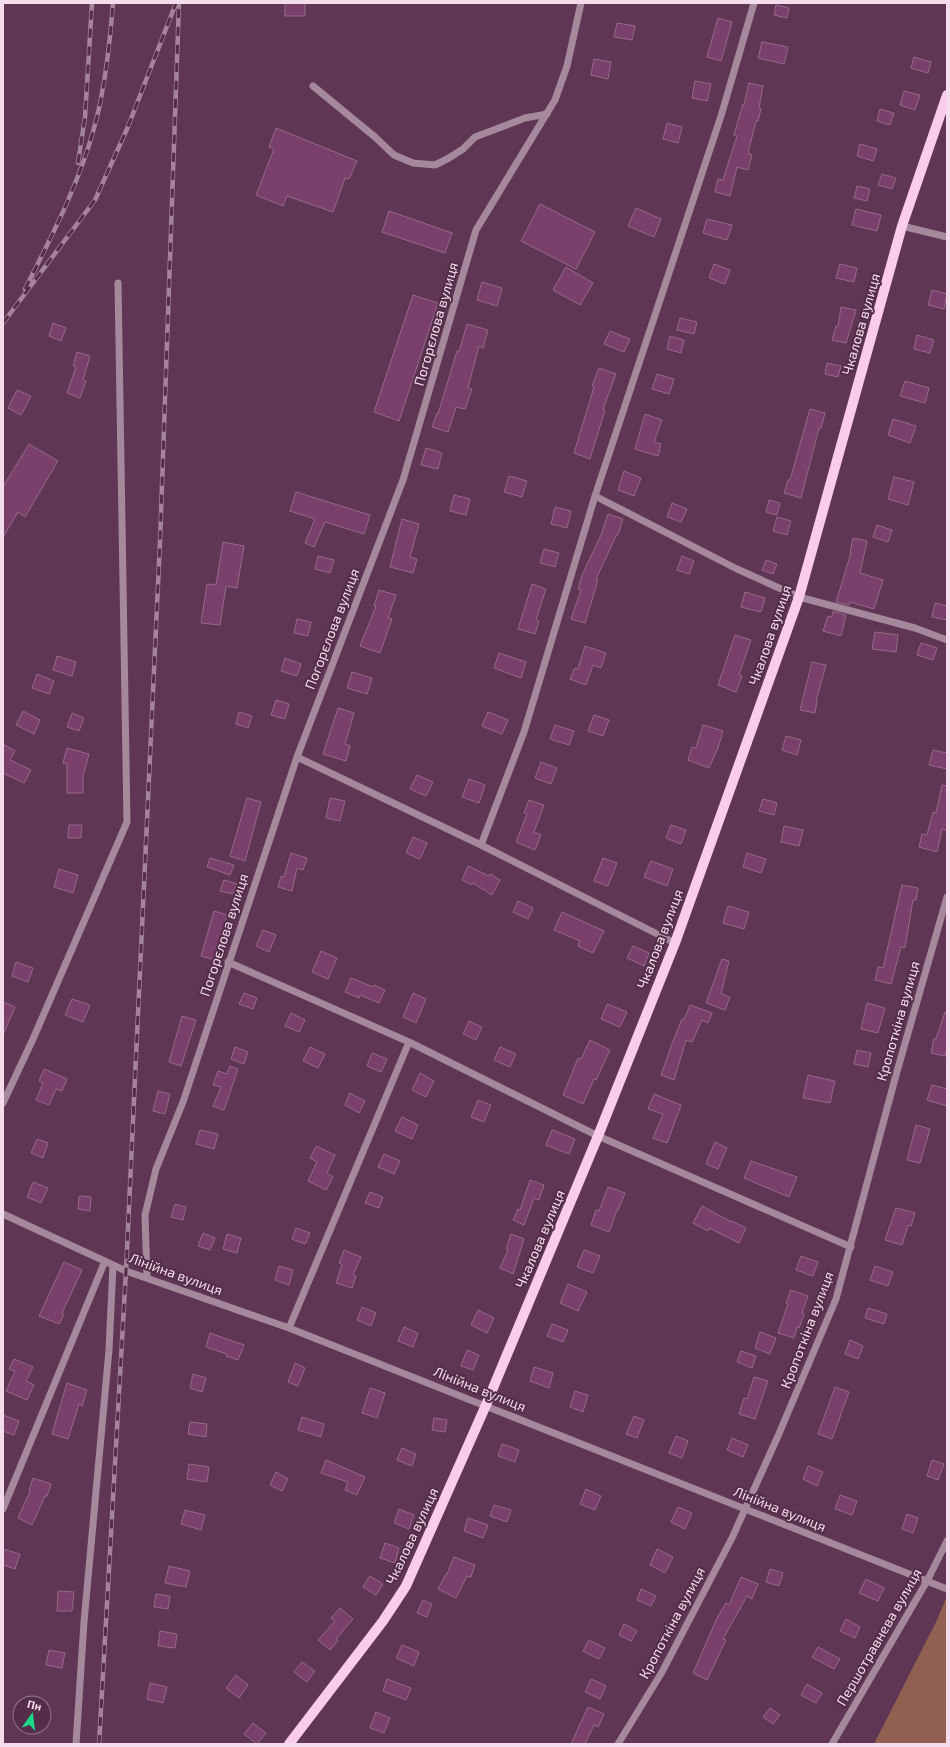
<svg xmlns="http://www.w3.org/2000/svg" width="950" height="1747" viewBox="0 0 950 1747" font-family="'Exo 2',sans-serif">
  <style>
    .green { fill: #916051 }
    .building { fill: #7b3f6c; stroke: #956988 }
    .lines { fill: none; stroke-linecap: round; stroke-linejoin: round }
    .minor { stroke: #a5889c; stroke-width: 7 }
    .major { stroke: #fbcbec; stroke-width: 10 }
    .rail-casing { stroke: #a5849b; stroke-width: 4.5 }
    .rail { stroke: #542d49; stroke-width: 3; stroke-dasharray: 9; stroke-linecap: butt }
    .labels { text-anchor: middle; stroke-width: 4; stroke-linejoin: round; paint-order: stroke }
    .street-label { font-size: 14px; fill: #f5dced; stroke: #542d49 }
  </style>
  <rect width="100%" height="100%" fill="#5f3754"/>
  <path class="green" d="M947 1596V1744H874L937 1620Z"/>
  <path class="building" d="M285 3H305V16H285Z
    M776 5 789 8 787 18 774 15Z
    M718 18 732 22 721 61 707 57Z
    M617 23 635 26 632 40 614 37Z
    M762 42 788 47 784 64 758 58Z
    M914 57 931 62 928 73 911 68Z
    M594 59 611 62 608 79 591 75Z
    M695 81 711 84 707 101 692 98Z
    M749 83 763 86 759 108 761 109 758 121H756L748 153 752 155 748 170 737 167 730 196 715 192 718 179 723 180 737 136 734 135 743 104 744 105Z
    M904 91 920 95 915 110 900 105Z
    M880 109 894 113 890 125 877 121Z
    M667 123 682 127 678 143 663 139Z
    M276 128 357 161 349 179 345 178 333 212 287 196 283 206 256 195 274 149 269 147Z
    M860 144 877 149 873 161 857 156Z
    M882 174 896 178 892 189 878 185Z
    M857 186 870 189 867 201 854 198Z
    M540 204 595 232 576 269 521 241Z
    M636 208 661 219 654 237 628 226Z
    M856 209 881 215 877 231 852 225Z
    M389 211 452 233 445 253 382 232Z
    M707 219 732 225 727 240 703 233Z
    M714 264 730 270 725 284 709 278Z
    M840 264 857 268 854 282 836 278Z
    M566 267 593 283 580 305 553 290Z
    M482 282 502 288 497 306 477 300Z
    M932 290 947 294 944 309 928 305Z
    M413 295 438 303 399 421 374 412Z
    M841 307 856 310 846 343 832 340 836 326H838Z
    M680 318 697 322 694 334 677 330Z
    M53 323 66 328 61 341 49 336Z
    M467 324 488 330 483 348 479 346 468 388 472 389 465 409 456 407 448 432 432 427 437 413 438 414 457 351 459 352Z
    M610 331 630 339 624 352 604 344Z
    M917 335 934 340 930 353 914 349Z
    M670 336 684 340 681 353 667 349Z
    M77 352 90 356 83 380 86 381 80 398 67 393 76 367 73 366Z
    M827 363 841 366 838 377 825 374Z
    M599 368 616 374 603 409 605 410 590 459 574 453 594 387 592 386Z
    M657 374 674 379 669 394 652 389Z
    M905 381 929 388 925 403 900 396Z
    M17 390 31 396 21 415 8 408Z
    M810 409 825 413 821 428H819L801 498 784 493 788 480H790Z
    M645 414 662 420 654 442 661 444 658 456 635 449Z
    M893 419 916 426 910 443 888 435Z
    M29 444 58 461 25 517 18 512 3 537V487Z
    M426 448 442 453 438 469 421 465Z
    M624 471 641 478 634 496 618 490Z
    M509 476 527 481 522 497 504 492Z
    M894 477 914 482 908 505 888 499Z
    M296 492 370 515 364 534 325 522 314 547 305 543 315 519 290 511Z
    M454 495 470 499 466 515 450 511Z
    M769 500 780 503 777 515 766 512Z
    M672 503 687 509 681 522 667 517Z
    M555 507 571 511 567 528 551 524Z
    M608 514 623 519 618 535 617 534 596 579 598 580 585 623 571 619 581 590 578 589 582 575 601 535Z
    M777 517 791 521 787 535 773 531Z
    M402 519 419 524 410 557 417 559 413 573 390 567Z
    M877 525 892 530 888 542 873 537Z
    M853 538 867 541 860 573 883 580 874 609 850 602 849 605 836 602 851 553H850Z
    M223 542 244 546 237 588 226 586 220 625 201 623 207 584 216 585Z
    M544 549 559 553 555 567 540 563Z
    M318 556 334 560 330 573 315 569Z
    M682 556 694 561 689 574 677 570Z
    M766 560 777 564 773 574 762 570Z
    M532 584 546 589 536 620 539 621 535 634 518 629Z
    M379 590 396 595 388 618 392 619 380 653 360 646 376 606H374Z
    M745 592 765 598 761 612 741 607Z
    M935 603 947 606V620L932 617Z
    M833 611 846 615 841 636 823 631 828 616 832 617Z
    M297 619 311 622 308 636 294 633Z
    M875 632 898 635 896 652 872 649Z
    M735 635 751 640 739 675 742 676 736 692 718 685Z
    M921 643 937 648 933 660 917 655Z
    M585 646 606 653 601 668 593 665 586 685 570 679 575 668 578 669Z
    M499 653 526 662 521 678 494 668Z
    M57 656 76 662 72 676 53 670Z
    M285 658 301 664 297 676 281 671Z
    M812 662 826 665 816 701H817L815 713 800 710Z
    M352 672 372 678 367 694 347 688Z
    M37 674 54 681 49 694 32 688Z
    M276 700 289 704 285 719 271 715Z
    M338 708 354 713 345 744 350 746 346 761 323 754Z
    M23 711 40 720 34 734 16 725Z
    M239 712 252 716 248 728 236 724Z
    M488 712 508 720 502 734 482 726Z
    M72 713 84 718 79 731 67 727Z
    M594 715 609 720 603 736 588 731Z
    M555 725 574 731 569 745 550 739Z
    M703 725 723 731 718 748 709 768 688 760 692 747 696 748Z
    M786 736 801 740 797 755 782 750Z
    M3 744 15 751 10 760 31 770 24 783 3 773Z
    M67 748 89 754 83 776V793H67V764L63 763Z
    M933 750 947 753V769L929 765Z
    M541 762 557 768 551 784 535 778Z
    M417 775 433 782 426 796 410 789Z
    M469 779 485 785 479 803 462 797Z
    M942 785 947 786V831L942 829 937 852 919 847 922 834 927 835 933 812 936 813Z
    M247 798 261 802 245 861 230 856Z
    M330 798 345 801 340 821 326 818Z
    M763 799 777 803 774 815 759 811Z
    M529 800 544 805 534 832 541 835 535 850 516 842 527 814 524 813Z
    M69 825H82L81 838H68Z
    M671 825 686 830 681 844 666 838Z
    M784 826 803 830 799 846 781 842Z
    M413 837 427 843 420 859 406 853Z
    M291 853 307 858 303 870 297 868 292 891 278 887 281 876 284 877Z
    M747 853 766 859 761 873 743 867Z
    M210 858 234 865 230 875 207 867Z
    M603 858 617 863 608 886 594 881Z
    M651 861 673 869 667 886 644 877Z
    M468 866 489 876 490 874 500 880 492 895 473 883 472 885 462 880Z
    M59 869 78 875 73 893 54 887Z
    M224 880 237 884 233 894 220 891Z
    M902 885 918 888 916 900H913L905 948 901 947 891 984 875 980 878 967 883 968Z
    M518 901 533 908 528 919 513 912Z
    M728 906 749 912 744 929 723 923Z
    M214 911 227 915 215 960 201 956Z
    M562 912 604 931 593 953 578 946 580 941 554 930Z
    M263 930 276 935 269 952 256 946Z
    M633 946 649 953 644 966 627 958Z
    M321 951 337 958 328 979 312 972Z
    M722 959 729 961 721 994 730 997 725 1010 706 1003Z
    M16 962 33 968 28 982 12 976Z
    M351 978 373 987 374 985 385 990 379 1003 360 995 359 998 345 992Z
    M244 993 257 998 253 1009 239 1004Z
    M413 993 426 999 416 1023 403 1017Z
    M72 999 90 1005 83 1022 65 1015Z
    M3 1002 15 1007 3 1035Z
    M867 1003 885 1008 878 1033 861 1029Z
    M607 1004 627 1012 620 1027 601 1019Z
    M690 1005 712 1013 708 1023 702 1020 692 1042 686 1040 674 1080 661 1075 672 1044 682 1019 684 1020Z
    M945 1012 947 1013V1047L945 1056 931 1053 934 1038 936 1039Z
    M291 1013 305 1020 299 1032 285 1026Z
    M182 1016 196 1020 181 1066 169 1062Z
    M469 1021 482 1027 476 1040 463 1034Z
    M590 1040 610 1050 596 1080 594 1079 583 1104 563 1095 578 1058 581 1059Z
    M235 1047 248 1052 244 1064 231 1059Z
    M310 1047 325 1054 318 1068 303 1061Z
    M500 1047 516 1054 510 1067 494 1060Z
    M857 1050 871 1053 868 1067 854 1064Z
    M372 1053 387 1059 381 1072 367 1066Z
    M230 1066 238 1069 224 1110 213 1106 221 1087 213 1085 218 1071 227 1074Z
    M44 1069 67 1079 62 1091 56 1089 49 1105 36 1100 43 1083 39 1081Z
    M420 1073 434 1081 426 1097 412 1090Z
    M808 1075 835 1081 830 1103 803 1098Z
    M932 1085 947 1089V1106L927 1100Z
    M158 1091 170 1094 165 1114 153 1111Z
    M350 1093 365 1101 359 1113 345 1105Z
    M654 1094 681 1105 667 1143 653 1138 663 1114 648 1109Z
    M478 1100 491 1105 484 1122 471 1117Z
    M402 1117 418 1125 412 1139 395 1131Z
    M916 1125 930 1129 920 1163 907 1160Z
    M200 1130 218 1134 214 1149 196 1144Z
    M552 1130 575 1139 569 1154 546 1145Z
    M37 1139 48 1143 43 1158 31 1153Z
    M715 1142 727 1148 718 1169 706 1164Z
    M316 1146 335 1155 327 1173 333 1177 326 1190 308 1181 317 1162 310 1158Z
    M384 1154 400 1161 394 1174 378 1167Z
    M751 1161 797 1177 789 1197 744 1178Z
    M530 1180 544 1185 539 1200 534 1198 524 1225 513 1220 518 1209 520 1210Z
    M33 1182 48 1188 41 1203 27 1197Z
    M608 1187 625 1193 618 1210H617L609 1232 591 1225 596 1210 599 1211Z
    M370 1192 383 1197 379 1208 365 1203Z
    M79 1196 91 1197 90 1211 78 1209Z
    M175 1204 186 1207 183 1220 171 1217Z
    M702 1206 731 1222 732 1221 746 1228 739 1243 709 1228 708 1231 693 1223Z
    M896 1208 915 1213 911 1226 908 1225 902 1245 885 1240Z
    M296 1228 310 1233 305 1244 292 1239Z
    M203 1233 215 1238 210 1250 198 1246Z
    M227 1234 241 1238 237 1253 223 1249Z
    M511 1234 524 1239 513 1274 500 1268 508 1250 506 1249Z
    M344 1250 361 1257 353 1275 356 1276 352 1288 336 1283 342 1264 339 1263Z
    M584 1250 600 1256 593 1273 577 1267Z
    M801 1256 818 1262 813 1276 796 1270Z
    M64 1262 82 1270 62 1313 64 1314 59 1324 39 1316Z
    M279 1266 293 1270 289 1285 275 1280Z
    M875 1266 893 1272 888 1286 870 1280Z
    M568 1284 587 1292 578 1311 560 1303Z
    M791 1290 808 1296 802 1313 804 1314 799 1328 797 1327 794 1338 778 1333 788 1304 786 1303Z
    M362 1307 376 1313 371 1326 357 1320Z
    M868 1308 887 1314 884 1324 865 1318Z
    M478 1310 494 1318 487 1333 471 1325Z
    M552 1324 568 1330 563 1342 547 1336Z
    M404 1327 418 1333 413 1347 398 1341Z
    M760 1332 776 1338 770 1354 755 1348Z
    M210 1333 244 1345 238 1360 226 1356 227 1354 206 1347Z
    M850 1340 863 1346 858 1359 845 1354Z
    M467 1350 479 1355 473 1370 461 1366Z
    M741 1351 756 1356 752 1368 737 1362Z
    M14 1359 33 1367 26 1381 34 1385 27 1400 6 1391 15 1371 9 1369Z
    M295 1363 305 1368 298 1386 288 1382Z
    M534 1367 553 1373 549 1388 530 1381Z
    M193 1374 206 1378 202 1392 190 1388Z
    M754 1377 768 1381 755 1419 739 1414 744 1398 747 1399Z
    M67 1383 87 1390 82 1406 79 1404 68 1439 52 1434Z
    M835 1387 849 1392 832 1439 818 1434Z
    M370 1388 385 1393 377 1418 362 1413Z
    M575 1391 588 1395 583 1412 570 1407Z
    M3 1415 19 1421 14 1435 3 1431Z
    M634 1416 644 1420 637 1438 626 1434Z
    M302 1417 324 1424 321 1437 298 1430Z
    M434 1418 447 1420 445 1432 432 1430Z
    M190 1422 207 1424 206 1437 188 1434Z
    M676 1436 688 1441 682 1458 669 1453Z
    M732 1438 748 1445 743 1457 727 1450Z
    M502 1444 519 1450 515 1462 498 1456Z
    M402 1448 416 1454 412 1466 397 1460Z
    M326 1460 365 1477 357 1495 345 1490 348 1482 321 1473Z
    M932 1460 944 1464 938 1480 927 1476Z
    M189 1464 209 1467 207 1482 187 1479Z
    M808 1466 823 1472 817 1486 803 1479Z
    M276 1472 288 1479 282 1491 270 1485Z
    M33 1478 51 1484 47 1496H45L32 1525 18 1518 30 1491 29 1490Z
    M586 1489 601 1496 595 1510 580 1504Z
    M840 1495 857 1501 852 1515 835 1509Z
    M494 1505 511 1510 507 1522 490 1516Z
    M678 1507 692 1513 685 1529 671 1522Z
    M399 1509 414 1515 409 1529 394 1523Z
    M185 1510 205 1515 201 1530 181 1524Z
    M907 1514 918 1518 913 1533 902 1529Z
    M468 1518 488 1525 483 1538 464 1531Z
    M385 1543 399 1548 395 1563 380 1558Z
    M3 1549 20 1554 15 1569 3 1565Z
    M657 1549 673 1557 665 1573 650 1565Z
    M454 1557 475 1565 471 1577 467 1576 456 1598 438 1589 446 1574H447Z
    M169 1566 190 1571 186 1587 165 1583Z
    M770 1569 783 1573 779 1586 766 1582Z
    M370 1576 383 1584 376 1595 363 1587Z
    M741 1577 758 1584 752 1599 747 1596 723 1639 726 1640 707 1680 693 1673 718 1616 726 1603 729 1605Z
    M866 1579 884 1588 878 1601 859 1593Z
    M641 1589 656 1596 651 1606 637 1600Z
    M58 1591 74 1592 72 1611H57Z
    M156 1594 170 1596 168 1609 154 1607Z
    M423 1600 432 1604 427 1617 417 1613Z
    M340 1608 353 1619 336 1639 338 1640 330 1650 318 1640 335 1621 331 1618Z
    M846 1619 860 1627 855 1638 840 1631Z
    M624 1624 637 1631 631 1641 619 1635Z
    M160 1631 177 1634 175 1648 158 1646Z
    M589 1640 605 1648 599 1659 583 1651Z
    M402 1645 419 1652 414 1666 396 1658Z
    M818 1647 840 1659 834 1669 812 1657Z
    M49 1650 65 1653 62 1668 46 1665Z
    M302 1662 315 1671 307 1682 294 1672Z
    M236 1675 248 1685 239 1698 226 1688Z
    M387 1679 411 1688 406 1700 383 1691Z
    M591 1679 606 1686 600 1699 585 1692Z
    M150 1683 167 1687 163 1703 147 1699Z
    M807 1684 822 1693 816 1703 801 1695Z
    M588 1707 604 1714 598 1727 594 1725 585 1744H571Z
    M770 1708 780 1715 773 1724 763 1717Z
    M376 1712 390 1718 384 1733 370 1728Z
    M253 1723 266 1733 257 1744 244 1734Z"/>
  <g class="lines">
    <path class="minor" d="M313 86 375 137 394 155 413 163 435 165 449 158 463 149 475 137 525 118 547 114
      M902 226 947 237
      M595 496 737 569 799 597 915 628 947 640
      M297 757 481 845 675 943
      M481 845 524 732 595 496 721 116 754 3
      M228 962 409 1042 598 1136 851 1247
      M3 1103 33 1039 127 822 118 283
      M3 1214 126 1271 289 1328 947 1589
      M147 1278 145 1215 156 1169 183 1102 297 757 403 480 476 230 555 100 567 66 581 3
      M289 1328 409 1042
      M3 1509 105 1261
      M76 1744 84 1622 109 1350 113 1265
      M618 1744 662 1672 732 1538 778 1436 836 1299 896 1075 947 897
      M832 1744 927 1581 947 1541"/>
    <path class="major" d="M289 1744 383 1621 406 1586 486 1405 598 1136 675 943 799 597 902 226 947 95"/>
    <g class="rail-casing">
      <path id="rail" d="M78 163 85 117 92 3
        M25 289C53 234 82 178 97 117 106 80 110 41 113 3
        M3 323 95 200 127 129 176 3
        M99 1744 126 1271 160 542 179 3"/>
    </g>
    <use href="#rail" class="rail"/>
  </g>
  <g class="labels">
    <g class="street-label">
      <text transform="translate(436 324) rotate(-74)" y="5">Погорєлова вулиця</text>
      <text transform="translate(861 324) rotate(-74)" y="5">Чкалова вулиця</text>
      <text transform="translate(332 629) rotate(-69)" y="5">Погорєлова вулиця</text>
      <text transform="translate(770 635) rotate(-71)" y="5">Чкалова вулиця</text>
      <text transform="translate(224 935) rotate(-72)" y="5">Погорєлова вулиця</text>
      <text transform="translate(660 939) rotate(-69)" y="5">Чкалова вулиця</text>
      <text transform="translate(898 1021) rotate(-74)" y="5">Кропоткіна вулиця</text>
      <text transform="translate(540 1239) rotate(-67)" y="5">Чкалова вулиця</text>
      <text transform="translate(176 1274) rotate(20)" y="5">Лінійна вулиця</text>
      <text transform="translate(807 1330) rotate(-69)" y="5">Кропоткіна вулиця</text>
      <text transform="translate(480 1389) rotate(22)" y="5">Лінійна вулиця</text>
      <text transform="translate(780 1509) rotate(22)" y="5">Лінійна вулиця</text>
      <text transform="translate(412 1536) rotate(-65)" y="5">Чкалова вулиця</text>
      <text transform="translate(672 1623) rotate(-62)" y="5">Кропоткіна вулиця</text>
      <text transform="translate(879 1637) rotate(-60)" y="5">Першотравнева вулиця</text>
    </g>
  </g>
  <rect width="950" height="1747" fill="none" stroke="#f5dced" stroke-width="8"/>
  <g transform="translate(32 1715) rotate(14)"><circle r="19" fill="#542d49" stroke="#94738b"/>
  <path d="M0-3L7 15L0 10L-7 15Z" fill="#1ad988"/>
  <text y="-6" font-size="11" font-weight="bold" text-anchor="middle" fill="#f5dced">Пн</text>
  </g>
</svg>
